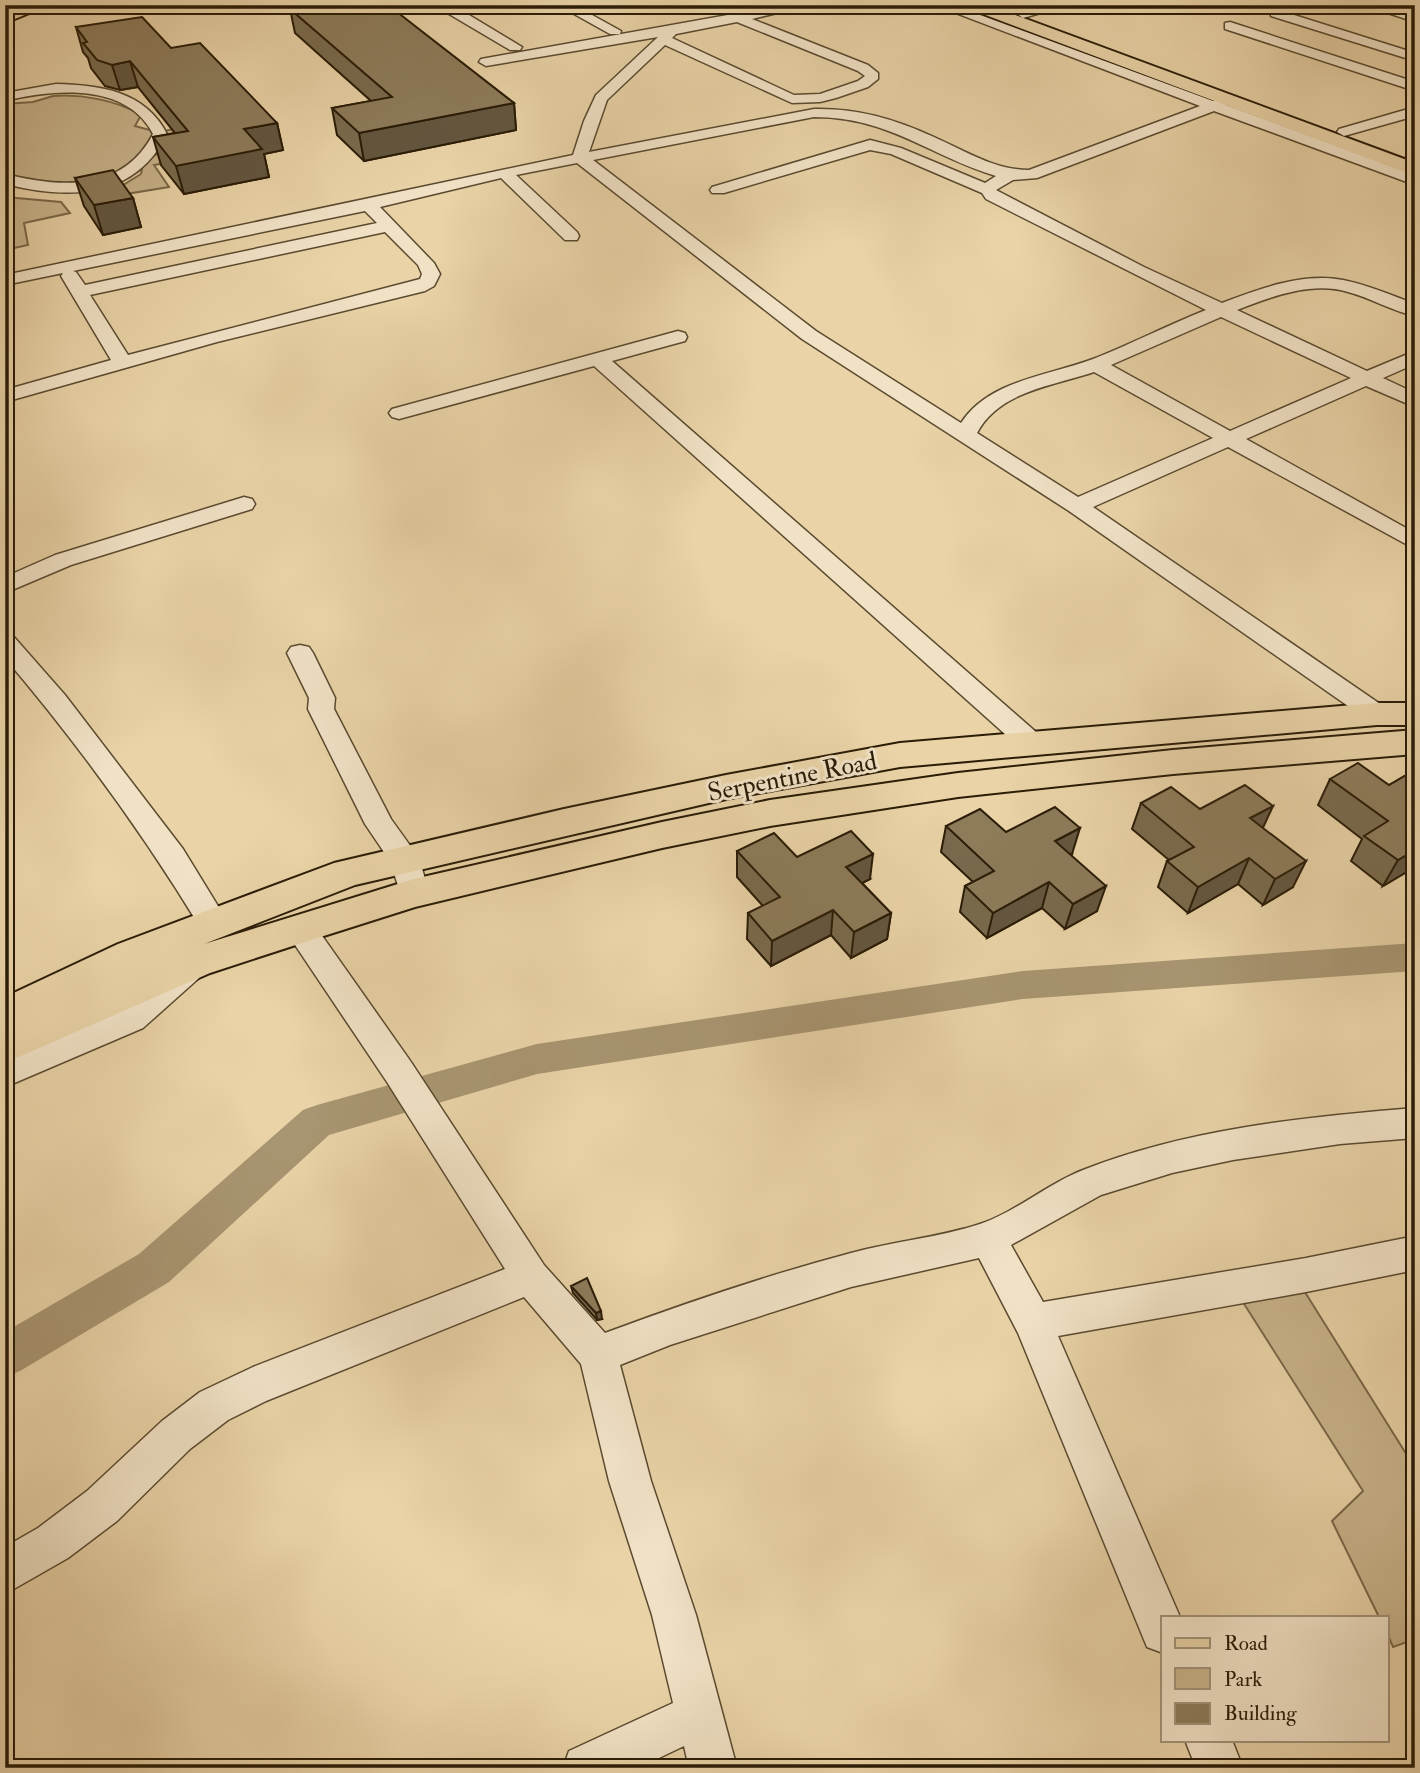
<svg xmlns="http://www.w3.org/2000/svg" width="1420" height="1773" viewBox="0 0 1420 1773" font-family="'IM FELL Double Pica',serif">
  <style>
    .green { fill: #c9b48c; stroke: #7a684a; stroke-width: 2 }
    .lines { fill: none; stroke-linecap: round; stroke-linejoin: round }
    .canal { fill: #a89571; fill-rule: evenodd }
    .minor-casing { stroke: #5a4a2f; stroke-width: 3 }
    .major-casing { stroke: #2a1c07; stroke-width: 4 }
    .highway-casing { stroke: #2a1c07; stroke-width: 4 }
    .minor { fill: #f1e2c6; fill-rule: evenodd }
    .major { fill: #e9d3a7; fill-rule: evenodd }
    .highway { fill: #e9d3a7; fill-rule: evenodd }
    .wall { fill: #796a4d; stroke: #2a1c07; stroke-width: 2 }
    .shaded-wall { fill: #63563f; stroke: #2a1c07; stroke-width: 2 }
    .building { fill: #8d7b5a; stroke: #2a1c07; stroke-width: 2 }
    .labels { text-anchor: middle; stroke-width: 6; stroke-linejoin: round; paint-order: stroke }
    .street-label { font-size: 26px; fill: #2a1c07; stroke: #f1e2c6 }
  </style>
  <rect width="100%" height="100%" fill="#e9d3a7"/>
  <filter id="stains"><feTurbulence type="fractalNoise" baseFrequency=".00286" numOctaves="4"/><feColorMatrix values="0 0 0 0 .2 0 0 0 0 .09 0 0 0 0 .02 0 0 0 .5 -.17"/></filter>
  <radialGradient id="worn" r=".72"><stop offset=".6" stop-color="#630" stop-opacity="0"/><stop offset="1" stop-color="#630" stop-opacity=".3"/></radialGradient>
  <path class="green" d="M53 96C82 94 116 100 141 115L135 126 150 130 153 135 148 152 113 175 57 186 5 177V104L33 102Z
    M174 129 197 158 154 165 169 187 120 195V187L141 174 143 164 161 151 163 131Z
    M5 197 61 202 70 213 24 223 28 245 5 250Z
    M1298 1281 1415 1468V1639L1393 1647 1387 1633V1617H1379L1332 1521 1363 1491 1239 1296Z"/>
  <g class="lines">
    <path class="canal" d="M1415 943V971L1023 999 537 1074 329 1135 169 1282 20 1371 5 1377V1332L139 1254 303 1110 317 1105 537 1044 1023 971Z"/>
    <g class="minor-casing">
      <path id="minor" d="M444 5H465L459 9 522 47 520 50H510L444 11Z
        M558 5H574L621 31 620 34H610Z
        M784 5H810L752 19 868 65 878 73V79L868 87 836 98 820 102 792 103 665 45 607 100 589 152 814 109C857 108 895 119 934 137 965 151 995 170 1029 170L1200 106 935 5H953L1213 101 1227 96 1232 97 1234 100 1226 105 1415 175V185L1214 111 1037 178 1013 180 996 190 1144 267 1222 303C1258 289 1304 272 1343 280 1368 285 1391 295 1415 304V316C1392 311 1371 298 1348 292 1312 281 1270 297 1237 310L1367 371 1415 351V364L1383 378 1415 393V407L1366 386 1246 439 1415 533V549L1228 447 1093 507 1386 708 1390 714 1386 720 1377 723 1368 720 1069 511 802 339 577 163 516 175 577 232 579 236 577 240H565L501 178 380 207 434 263 440 274 434 286 425 291 217 342 5 402V390L111 360 61 276 63 273 5 285V275L573 155 584 121 596 95 658 37 486 66 479 62 481 59ZM737 22 858 71 865 76 858 81 820 94 794 95 672 38 676 34ZM814 117C890 117 929 156 996 176L985 183 901 148 870 140 712 187 710 190 712 193H724L870 150 891 154 982 193 986 199 1206 310C1168 325 1131 344 1093 359 1048 376 989 380 961 423L816 331 593 160ZM365 211 377 223 85 285 76 272 73 271ZM385 232 418 265 422 274 420 279 128 355 90 295ZM1221 317 1351 378 1230 431 1111 365ZM1094 372 1213 438 1078 497 977 433C999 391 1053 386 1094 372Z
        M1045 5H1068L1023 18 1017 14Z
        M1364 5H1384L1415 14V22Z
        M1275 9 1415 53V61L1271 16V10Z
        M1230 22 1415 82V91L1225 29V23Z
        M56 84C100 85 145 91 167 134 135 199 69 200 5 184V174C61 188 123 192 153 134 127 82 52 89 5 101V93Z
        M1415 107V116L1344 136 1337 132 1339 129Z
        M678 331 685 333 687 337 685 341 612 361 1044 739 1047 745 1044 751 1034 754 1024 751 594 366 399 419 392 417 389 413 392 409Z
        M244 497 252 499 255 504 252 509 71 565 5 593V577L55 555Z
        M5 634 14 637 65 695 183 849 229 924 225 932 214 936 203 932C145 836 78 744 5 658Z
        M300 645 309 647 313 653 335 698 334 709 391 819 419 858 429 893 425 901 414 904 403 901 390 861 365 824 308 709 309 698 287 653 291 647Z
        M300 916 311 920 411 1062 544 1265 605 1333C685 1303 768 1275 851 1253 893 1241 938 1238 980 1224 1016 1212 1047 1184 1083 1170 1187 1129 1304 1117 1415 1108V1138L1340 1144 1233 1160 1172 1173 1101 1195 1011 1245 1043 1302 1306 1258 1415 1236V1270L1306 1292 1058 1336 1180 1617H1163V1653L1147 1647 1018 1333 979 1258 851 1287 670 1345 620 1365 651 1481 696 1615 737 1768H689L684 1746 638 1768H563L569 1751 673 1703 652 1615 609 1481 581 1364 524 1297 266 1401 228 1420 190 1449 117 1521 68 1558 5 1594V1547L38 1528 87 1491 162 1421 200 1392 253 1367 505 1269 387 1082 289 936 285 928 289 920Z
        M188 957 199 960 204 969 199 978 143 1028 5 1087V1057L121 1010 177 960Z
        M1185 1740H1232L1243 1768H1196Z"/>
    </g>
    <g class="major-casing">
      <path id="major" d="M965 5H988L1415 163V176L967 8Z
        M1377 703H1415V725H1377L900 767 726 799 355 885 204 944 414 879 662 822 770 800 958 773 1173 750 1415 730V754L1173 774 958 797 770 826 662 848 415 907 311 940 210 973 5 1063V997L118 944 334 863 564 809 726 775 900 743Z"/>
    </g>
    <g class="highway-casing">
      <path id="highway" d="M25 5H49L5 23V12Z"/>
    </g>
    <use href="#minor" class="minor"/>
    <use href="#major" class="major"/>
    <use href="#highway" class="highway"/>
  </g>
  <path class="wall" d="M290 9 514 103 516 130 364 161 337 135 332 108 371 101 295 33Z
    M76 27 171 48 277 123 283 150 264 154 269 177 184 194 161 165 153 137 175 133 138 87 120 90 105 86 91 68 88 58 83 52Z
    M75 178 133 198 141 227 103 235 84 206Z
    M1415 770V867L1383 886 1351 861 1362 839 1318 805 1330 779 1389 785Z
    M1141 803 1200 809 1263 828 1293 887 1263 905 1238 884 1188 913 1158 887 1167 861 1169 860 1132 829Z
    M946 826 1006 832 1072 854 1071 855 1097 911 1065 929 1042 908 987 938 960 912 965 886 973 882 941 852Z
    M737 851 797 857 870 879 862 883 891 913 887 939 851 958 831 935 771 966 747 939 748 913 763 906 737 877Z
    M571 1286 602 1319 597 1320 573 1293Z"/>
  <path class="shaded-wall" d="M130 61 138 87 120 90 112 65Z
    M514 103 516 130 364 161 359 133Z
    M277 123 283 150 264 154 269 177 184 194 176 166 244 129Z
    M133 198 141 227 103 235 94 205Z
    M1273 806 1261 832 1250 818Z
    M1080 828 1072 854 1048 867 1055 841Z
    M1415 850V867L1383 886 1398 860Z
    M873 854 870 879 843 893 846 867Z
    M1249 858 1238 884 1188 913 1198 887Z
    M1306 861 1293 887 1263 905 1275 879Z
    M1049 882 1042 908 987 938 993 913Z
    M1106 886 1097 911 1065 929 1073 904Z
    M833 910 831 935 771 966 772 941Z
    M891 913 887 939 851 958 854 932Z
    M601 1311 602 1319 597 1320 596 1313Z"/>
  <path class="building" d="M310 5H388L514 103 359 133 332 108 392 97 290 9Z
    M142 17 171 48 200 43 277 123 244 129 262 149 176 166 153 137 188 131 130 61 112 65 97 60 83 43 87 42 76 27Z
    M113 170 133 198 94 205 75 178Z
    M1358 763 1389 785 1415 770V850L1398 860 1364 836 1388 821 1330 779Z
    M1245 785 1273 806 1250 818 1306 861 1275 879 1249 858 1198 887 1167 861 1194 847 1141 803 1171 787 1200 809Z
    M1055 807 1080 828 1055 841 1106 886 1073 904 1049 882 993 913 965 886 994 871 946 826 980 809 1006 832Z
    M851 831 873 854 846 867 891 913 854 932 833 910 772 941 748 913 780 897 737 851 774 833 797 857Z
    M587 1278 601 1311 596 1313 571 1286Z"/>
  <g class="labels">
    <g class="street-label">
      <text transform="translate(792 776) rotate(-11)" y="9">Serpentine Road</text>
    </g>
  </g>
  <rect width="1420" height="1773" fill="none" stroke="#e9d3a7" stroke-width="28"/>
  <rect x="7" y="7" width="1406" height="1759" fill="none" stroke="#2a1c07" stroke-width="3.5"/>
  <rect x="14" y="14" width="1392" height="1745" fill="none" stroke="#2a1c07" stroke-width="2"/>
  <rect x="1161" y="1616" width="228" height="126" fill="#f1e2c6" stroke="#a1937a" stroke-width="2"/>
  <rect x="1175" y="1638" width="35" height="10" fill="#e9d3a7" stroke="#a1937a" stroke-width="2"/>
  <text x="1224" y="1650" font-size="21" fill="#2a1c07">Road</text>
  <rect x="1175" y="1668" width="35" height="21" fill="#c9b48c" stroke="#a1937a" stroke-width="2"/>
  <text x="1224" y="1686" font-size="21" fill="#2a1c07">Park</text>
  <rect x="1175" y="1703" width="35" height="21" fill="#8d7b5a" stroke="#a1937a" stroke-width="2"/>
  <text x="1224" y="1720" font-size="21" fill="#2a1c07">Building</text>
  <rect width="100%" height="100%" filter="url(#stains)"/>
  <rect width="100%" height="100%" fill="url(#worn)"/>
</svg>
